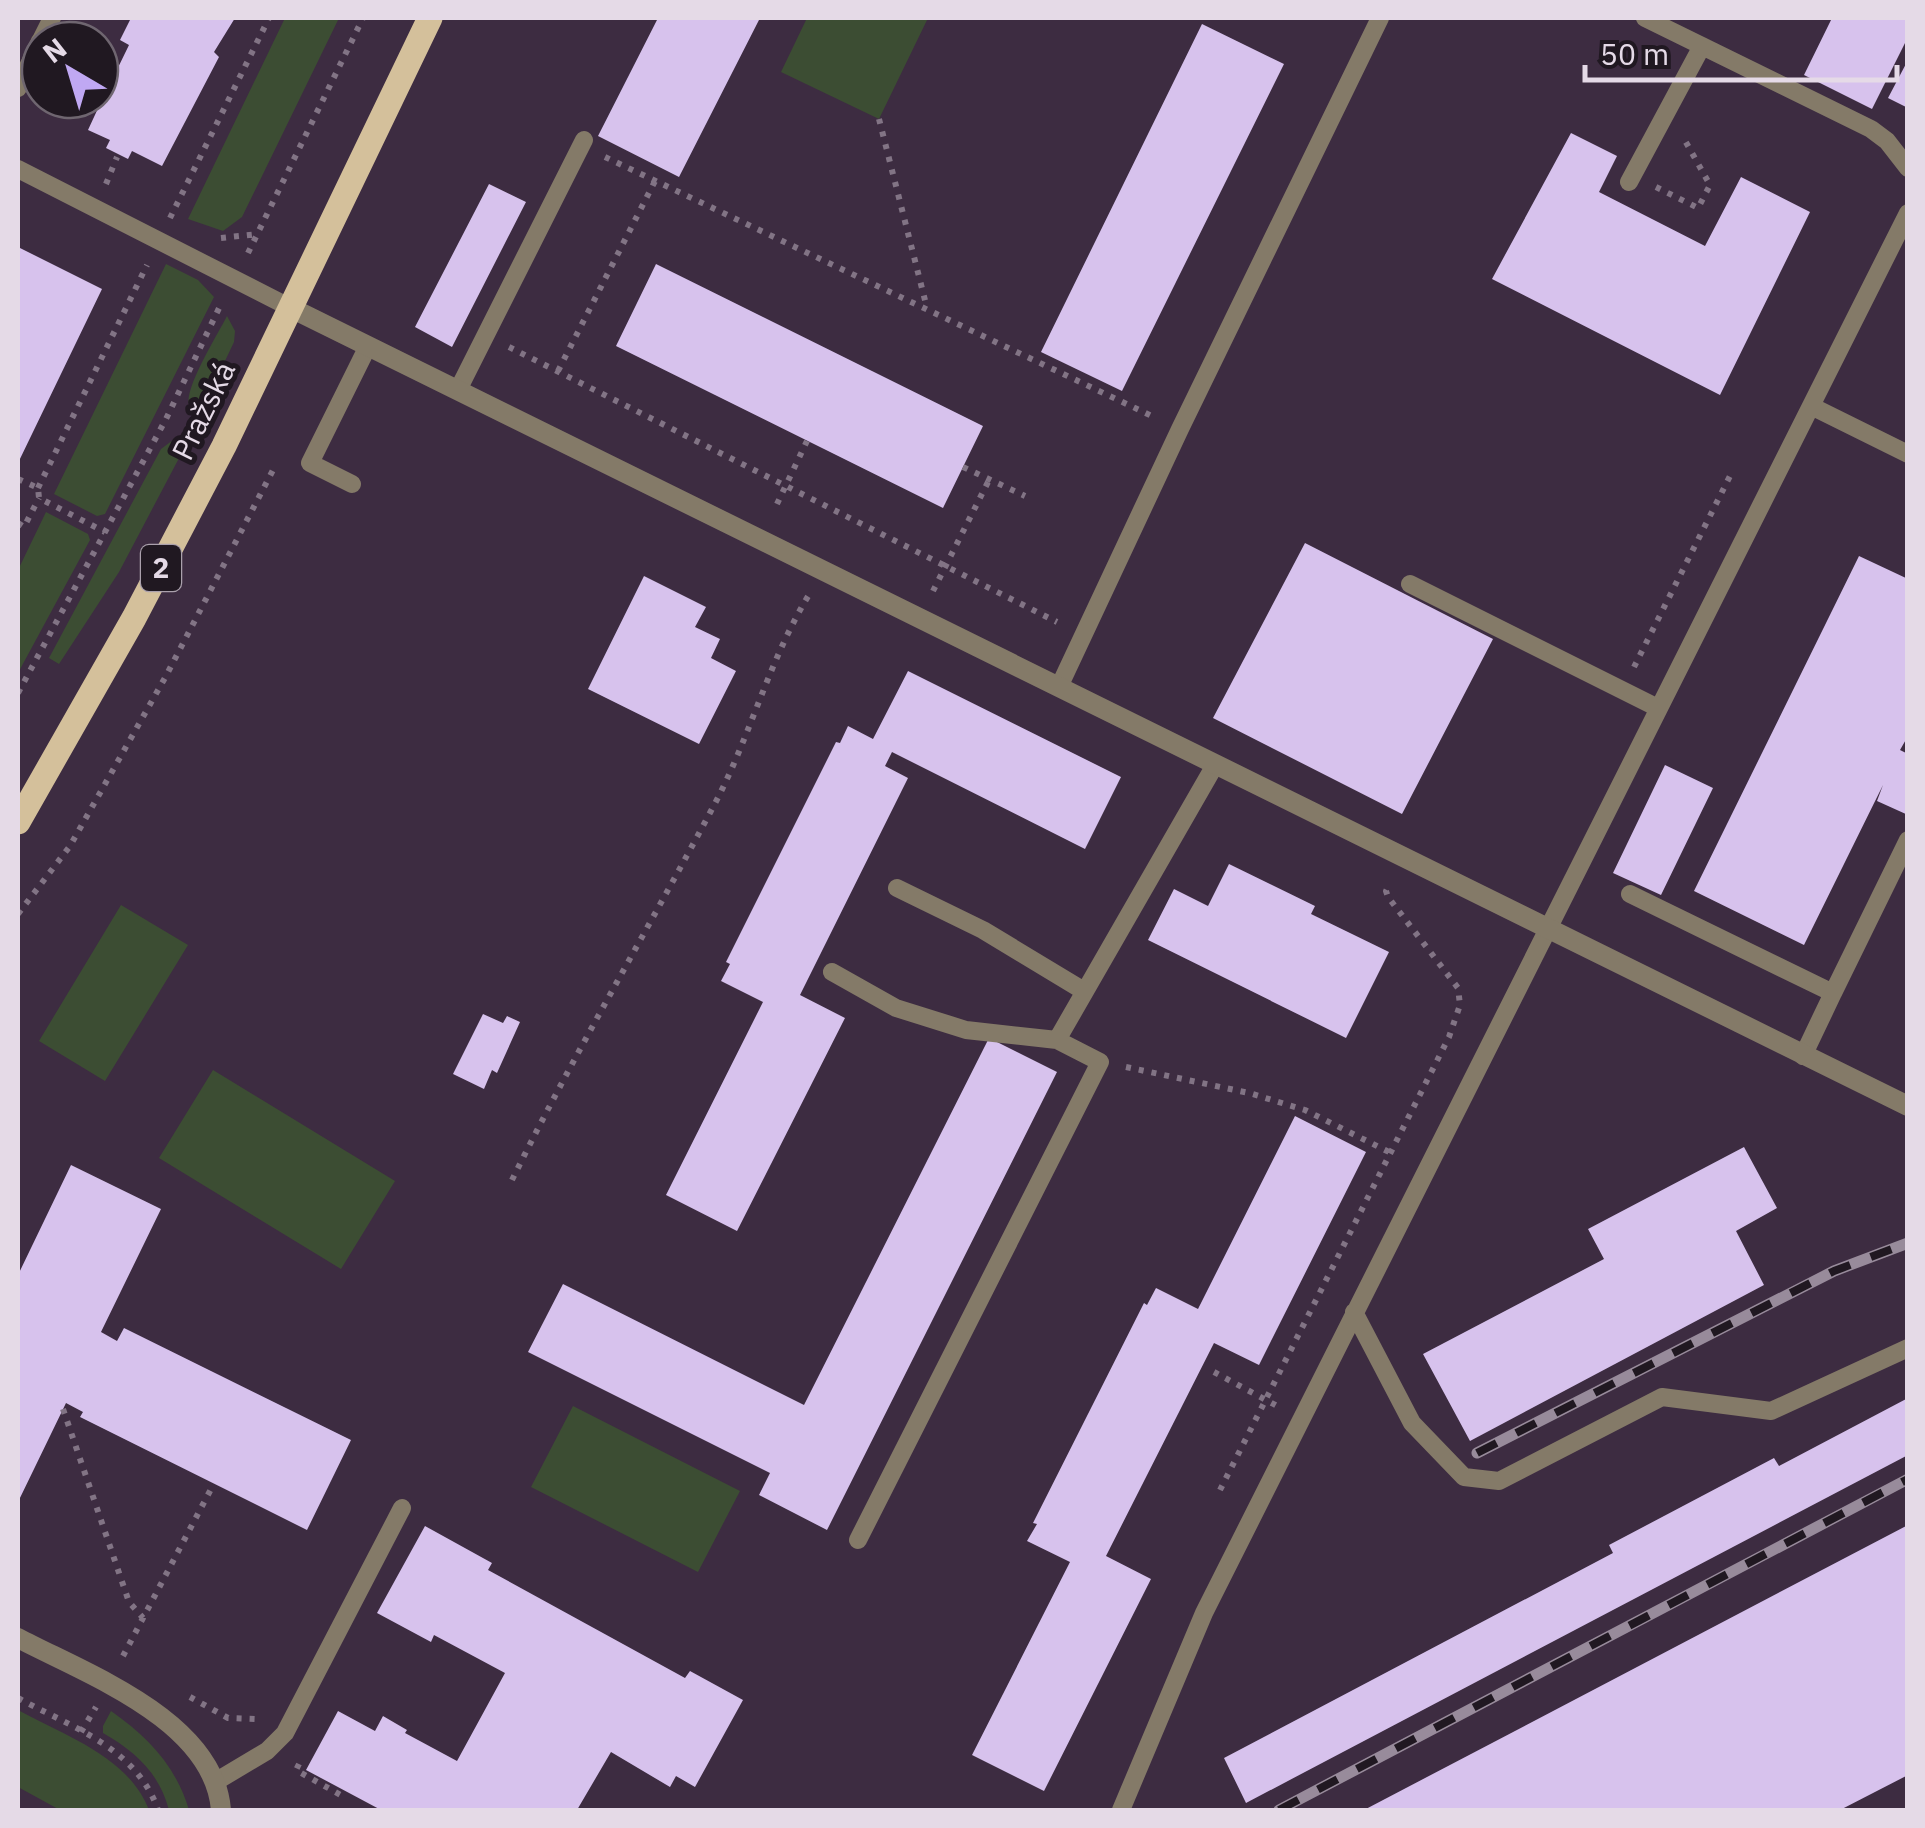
<svg xmlns="http://www.w3.org/2000/svg" width="1925" height="1828" viewBox="0 0 1925 1828" font-family="'IBM Plex Sans',sans-serif">
  <style>
    .green { fill: #3c4d33 }
    .building { fill: #d7c2ed }
    .lines { fill: none; stroke-linecap: round; stroke-linejoin: round }
    .path { stroke: #827485; stroke-width: 6; stroke-dasharray: 5 8; stroke-linecap: butt }
    .lane { stroke: #847a68; stroke-width: 18 }
    .street { stroke: #847a68; stroke-width: 20 }
    .primary { stroke: #d4c09b; stroke-width: 25 }
    .rail-casing { stroke: #988b9b; stroke-width: 11 }
    .rail { stroke: #201821; stroke-width: 8; stroke-dasharray: 22; stroke-linecap: butt }
    .labels { text-anchor: middle; stroke-width: 10; stroke-linejoin: round; paint-order: stroke }
    .shield { fill: #201821; stroke: #aaa0ac; stroke-width: 2.5 }
    .shield-label { font-size: 28px; font-weight: bold; fill: #e5dae7 }
    .street-label { font-size: 30px; fill: #e5dae7; stroke: #201821 }
  </style>
  <rect width="100%" height="100%" fill="#3d2c41"/>
  <path class="green" d="M285 18H339L242 217 223 231 188 219Z
    M807 18H928L879 119 781 72Z
    M166 264 198 280 214 297 105 514 97 516 54 494Z
    M227 316 235 331 234 342 198 418C194 413 191 411 189 405 184 388 218 334 227 316Z
    M173 440 187 443 119 572 59 664 49 658 161 449Z
    M46 512 88 534 90 540 18 673V570Z
    M121 905 188 945 105 1081 39 1041Z
    M213 1070 395 1181 341 1269 159 1158Z
    M573 1406 740 1491 698 1572 531 1487Z
    M18 1710C65 1736 128 1756 149 1810H60L18 1787Z
    M111 1711C148 1737 176 1766 189 1810H169C159 1773 136 1752 103 1733V1726Z"/>
  <path class="building" d="M131 18H235L214 52 219 57 162 166 132 151 128 159 106 148 110 140 88 130 100 104 91 100H100L106 80 111 82 129 45 120 40Z
    M658 18H760L679 177 598 136Z
    M1832 18H1908V37L1872 109 1804 75Z
    M1202 24 1284 64 1122 391 1041 352Z
    M1908 60V108L1888 98Z
    M1571 133 1617 156 1599 192 1705 246 1741 177 1810 212 1720 395 1492 279Z
    M489 184 526 202 452 347 415 327Z
    M18 247 102 289 18 463Z
    M656 264 983 426 943 508 616 346Z
    M1305 543 1493 639 1402 814 1213 718Z
    M1859 556 1908 579V736L1900 750 1908 754V815L1877 801 1883 785 1804 945 1694 891Z
    M644 576 706 607 695 627 720 639 711 658 736 671 699 744 588 689Z
    M908 671 1121 777 1085 849 892 752 885 766 908 778 800 995 845 1018 737 1231 666 1195 763 1002 721 981 730 964 726 962 836 742 840 743 848 726 873 739Z
    M1665 765 1713 788 1661 895 1613 873Z
    M1229 864 1315 906 1311 914 1389 952 1346 1038 1148 940 1174 889 1208 906Z
    M483 1014 503 1023 507 1016 520 1022 497 1073 492 1070 484 1089 453 1074Z
    M989 1038 1057 1072 827 1530 759 1495 770 1473 528 1352 563 1284 804 1405Z
    M1295 1116 1366 1152 1259 1365 1214 1343 1106 1556 1151 1579 1044 1791 972 1755 1070 1562 1027 1541 1037 1524 1033 1523 1144 1303 1147 1305 1156 1288 1198 1309Z
    M1744 1147 1777 1208 1736 1231 1764 1285 1470 1441 1423 1354 1604 1259 1588 1229Z
    M71 1165 161 1209 101 1332 117 1341 124 1328 351 1440 307 1530 80 1417 83 1412 66 1403 18 1502V1275Z
    M1908 1398V1455L1246 1803 1224 1758 1613 1553 1609 1545 1774 1458 1779 1466Z
    M1908 1525V1775L1840 1810H1364Z
    M425 1526 492 1563 488 1570 685 1678 690 1671 743 1700 695 1787 676 1776 670 1787 611 1752 577 1810H381L306 1770 338 1711 375 1731 383 1716 407 1730 405 1733 457 1761 505 1673 434 1635 431 1642 377 1613Z"/>
  <g class="lines">
    <path class="path" d="M879 119 927 308
      M605 157 1154 417
      M106 184 117 157
      M1656 187 1698 208 1710 185 1683 137
      M170 218 269 18
      M221 238 258 234
      M248 253 363 18
      M509 347 1057 622
      M558 371 655 181
      M963 467 1025 496
      M18 479 38 488 39 498 105 532
      M38 488 147 265
      M777 504 807 441
      M18 523 24 527 39 498
      M933 591 989 480
      M1634 667 1730 476
      M18 693 166 419 221 304
      M18 914 70 846 166 676 273 470
      M1126 1067 1249 1093 1305 1110 1391 1153
      M512 1180C574 1054 646 933 712 809 750 739 768 661 810 593
      M1214 1372 1279 1407
      M63 1409 129 1602 143 1618
      M1220 1490 1449 1037 1460 1005 1458 988 1388 897 1386 891 1390 883
      M123 1656 211 1489
      M190 1697 228 1718 256 1719
      M18 1698C71 1727 137 1748 158 1810
      M81 1732 96 1707
      M299 1764 296 1770 346 1798"/>
    <path class="lane" d="M1645 18 1871 129 1887 141 1908 168
      M41 40 52 18
      M18 88 40 41
      M18 169 289 307
      M1629 182 1702 46
      M458 390 584 140
      M1811 406 1908 454
      M352 484 310 463 368 346
      M1410 584 1658 708
      M1059 687 1180 429 1380 18
      M897 888 983 930 1084 991
      M1630 894 1833 993 1908 840
      M832 972 896 1008 966 1030 1057 1040
      M1803 1056 1833 993
      M1354 1312 1412 1423 1464 1477 1499 1481 1662 1397 1771 1411 1908 1348
      M858 1540 1100 1062 1057 1040 1215 765
      M215 1782 267 1751 285 1733 402 1508
      M1121 1810 1204 1613 1908 213"/>
    <path class="street" d="M289 307 1908 1106
      M18 1638C86 1674 214 1720 221 1810"/>
    <path class="primary" d="M18 822 134 618 224 446 430 18"/>
    <g class="rail-casing">
      <path id="rail" d="M1477 1453 1834 1271 1908 1243
        M1279 1810 1908 1479"/>
    </g>
    <use href="#rail" class="rail"/>
  </g>
  <g class="labels">
    <rect class="shield" x="141" y="545" width="40" height="46" rx="8"/>
    <g class="shield-label">
      <text x="161" y="578">2</text>
    </g>
    <g class="street-label">
      <text transform="translate(204 411) rotate(-64)" y="10">Pražská</text>
    </g>
  </g>
  <rect width="1925" height="1828" fill="none" stroke="#e5dae7" stroke-width="40"/>
  <g transform="translate(70 70) rotate(322)"><circle r="48" fill="#201821" stroke="#6f6670" stroke-width="2.5"/>
  <path d="M0-8L18 38L0 25L-18 38Z" fill="#c0a8f3"/>
  <text y="-15" font-size="28" font-weight="bold" text-anchor="middle" fill="#e5dae7">N</text>
  </g>
  <path d="M1585 65v15h312v-15" fill="none" stroke="#e5dae7" stroke-width="5"/>
  <text x="1600" y="65" font-size="30" fill="#e5dae7" stroke="#201821" stroke-width="8" paint-order="stroke">50 m</text>
</svg>
